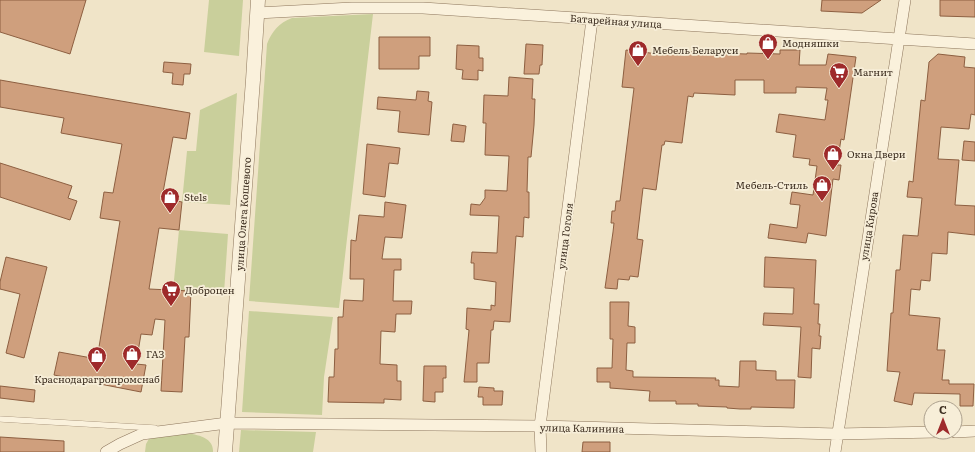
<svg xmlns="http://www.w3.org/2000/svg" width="975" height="452" viewBox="0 0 975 452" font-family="Literata,serif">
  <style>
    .green { fill: #c9cf9b }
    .building { fill: #cf9f7d; stroke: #8d5f41 }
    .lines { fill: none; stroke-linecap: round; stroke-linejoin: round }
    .service-casing { stroke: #8d765c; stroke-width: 6 }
    .minor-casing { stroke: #8d765c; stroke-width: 12 }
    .tertiary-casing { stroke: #8d765c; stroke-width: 15 }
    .service { stroke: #faf1dc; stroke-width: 5.5 }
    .minor { stroke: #faf1dc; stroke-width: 11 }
    .tertiary { stroke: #faf1dc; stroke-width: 14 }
    .labels { text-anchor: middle; stroke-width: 3.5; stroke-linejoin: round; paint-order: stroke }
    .street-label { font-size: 10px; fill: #3d2e20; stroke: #f7eed8 }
    .poi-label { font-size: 10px; fill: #3d2e20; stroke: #f7eed8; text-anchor: start }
  </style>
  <rect width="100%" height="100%" fill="#f0e4c8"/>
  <path class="green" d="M209 0H243L239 56 204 52Z
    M373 14 339 308 249 301 267 44C272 31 279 23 292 18Z
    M237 93 230 205 182 202 187 151H196L200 110Z
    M179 230 228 234 224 293 173 290Z
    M249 311 333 317 324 377 322 415 242 412Z
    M241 430 316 432 313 452H239Z
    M183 433C194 434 214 436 213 452H145L146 444 150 437Z"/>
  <path class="building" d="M0 0H86L70 54 0 32Z
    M822 0H881L862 13 821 11Z
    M940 0H975V17L940 16Z
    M379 37H430V56H419V69H379Z
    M526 44 543 45 542 65H540L539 74H524Z
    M457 45 479 46V58H483V71L478 70V80L462 79 463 70 456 69Z
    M659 48 702 53V50H716V53L747 54V53L780 54V50H800L799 65H826L828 54 856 57 844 140 841 139 837 165H841L839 180 833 179 826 236 808 233 806 243 768 238 770 224 797 228 800 205 790 204 792 192 813 195 817 166 809 165 810 159 793 157 796 135 776 132 779 114 825 120 828 100H825L827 88 796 87V93H764V80H735V95L694 93 693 97 688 96 682 143 665 141 664 145H662L656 190 643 188 637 239 643 240 638 277 630 276 629 280 618 279 617 289 605 288 613 232 614 223H611L612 211H615L616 201H620L634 88 622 87 626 50 658 54Z
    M938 54 965 57 964 67 975 68V115L971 114 969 129 941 127 938 159 959 160 955 205 975 206V235L948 232 947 254 932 253 930 281 921 280 920 290 911 289 909 315 940 318 937 350H945L942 380H949V384H974L973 406H960V394L914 393 912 405 894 401 900 372 887 371 891 313H893L896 270H900L903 235 918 236 922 198 907 197 909 181 913 182 921 100 925 101 929 62Z
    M164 62 191 64 190 74H184L183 85 172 84 173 73 163 72Z
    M509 77 533 79 532 99H535L534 125 531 157H528L527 192H529V218L524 217 523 237 516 236 510 322 494 321 493 330H491L489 363H477V382H464L469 330 466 329 467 308 491 310V305L495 306 496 282 474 279V263H471L472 252 497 253 499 216 470 215 471 204 480 205 485 198V190L507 191 509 156 485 155 486 123H483L484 95 508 96Z
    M0 80 190 113 186 139 173 137 162 198 182 202 179 230 159 228 149 289 191 291 189 337H185L182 392 161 391 165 320 155 319 152 335 141 334 136 364 146 365 141 392 54 375 59 352 97 359 120 221 100 218 104 192 113 193 122 144 61 133 64 118 0 107Z
    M417 91 429 92 428 101 432 102 429 135 398 132 400 111 377 109 378 97 416 100Z
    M453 124 466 126 464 142 451 141Z
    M964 141 975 142V161L962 160Z
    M367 144 400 148 398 164 389 163 385 197 363 194Z
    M0 163 72 186 68 198 77 201 70 220 0 197Z
    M385 202 406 205 402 238 385 237 382 259H401V270H394L393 301H412L411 314H396L395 332 381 331 380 364 397 365V381H401V400L384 399V403L328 402 329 377H334L335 349H338V317H343L344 300 363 301 364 279H350L351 240 356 241 359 215 384 217Z
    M6 257 47 267 24 358 6 353 20 294 0 289V282Z
    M765 257 816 260 814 304H819L818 324H820L819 336H821L820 349 812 348 811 378 798 377 801 327 763 325 764 313 793 314 794 288 764 287Z
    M610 302H629L628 326 635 327V343H627L626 370 633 371V377L716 378 715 380H719V386L739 387 740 361H756V370L776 371V380H795L794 408 751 407V409H740L727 408V407L698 406V404H676V401H649L650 391 610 388V382H597V368H612L613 339H610Z
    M424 366H446V378H443V392H435V402L423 401Z
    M0 386 35 390 34 402 0 398Z
    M479 387 494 388V391H503L502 405H483V397H478Z
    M0 437 64 441V452H0Z
    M583 442H610V452H582Z"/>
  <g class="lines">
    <g class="service-casing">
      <path id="service" d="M0 419 155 428"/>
    </g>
    <g class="minor-casing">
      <path id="minor" d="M257 13 352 8H423L975 44
        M955 432 975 431
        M106 452 120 444 142 434 227 423 540 426 837 434 937 432
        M541 452 540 426 592 20
        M835 452 905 0"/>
    </g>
    <g class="tertiary-casing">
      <path id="tertiary" d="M225 452 253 80 258 0"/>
    </g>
    <use href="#service" class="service"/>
    <use href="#minor" class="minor"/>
    <use href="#tertiary" class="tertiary"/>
  </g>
  <defs>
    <g id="shop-pin" transform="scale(1)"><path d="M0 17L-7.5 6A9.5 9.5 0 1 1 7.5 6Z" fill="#9e2a2b" stroke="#f7eed8"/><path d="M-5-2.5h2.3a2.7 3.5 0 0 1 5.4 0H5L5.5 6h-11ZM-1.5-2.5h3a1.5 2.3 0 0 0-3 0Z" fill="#fff"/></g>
    <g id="supermarket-pin" transform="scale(1)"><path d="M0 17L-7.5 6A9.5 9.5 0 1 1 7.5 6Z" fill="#9e2a2b" stroke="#f7eed8"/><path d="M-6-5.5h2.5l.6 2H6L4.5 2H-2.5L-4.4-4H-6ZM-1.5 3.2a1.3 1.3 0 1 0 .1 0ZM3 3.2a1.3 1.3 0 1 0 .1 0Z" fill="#fff"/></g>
  </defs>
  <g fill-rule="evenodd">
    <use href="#shop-pin" x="768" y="43"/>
    <use href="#shop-pin" x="638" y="50"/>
    <use href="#supermarket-pin" x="839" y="72"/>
    <use href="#shop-pin" x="833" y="154"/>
    <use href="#shop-pin" x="822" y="185"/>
    <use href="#shop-pin" x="170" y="197"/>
    <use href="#supermarket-pin" x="171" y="290"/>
    <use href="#shop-pin" x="132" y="354"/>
    <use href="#shop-pin" x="97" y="356"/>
  </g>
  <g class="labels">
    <g class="street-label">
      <text transform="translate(616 21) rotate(4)" y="4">Батарейная улица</text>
      <text transform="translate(243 214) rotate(-86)" y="4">улица Олега Кошевого</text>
      <text transform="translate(869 226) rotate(-81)" y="4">улица Кирова</text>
      <text transform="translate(565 236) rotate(-83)" y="4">улица Гоголя</text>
      <text transform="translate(582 428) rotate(1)" y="4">улица Калинина</text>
    </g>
    <g class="poi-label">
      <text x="782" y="47">Модняшки</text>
      <text x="652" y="54">Мебель Беларуси</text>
      <text x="853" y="76">Магнит</text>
      <text x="847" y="158">Окна Двери</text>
      <text x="808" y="189" text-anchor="end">Мебель-Стиль</text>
      <text x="184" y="201">Stels</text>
      <text x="185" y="294">Доброцен</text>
      <text x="146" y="358">ГАЗ</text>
      <text x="97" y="383" text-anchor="middle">Краснодарагропромснаб</text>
    </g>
  </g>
  <g transform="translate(943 420)"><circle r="19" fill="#f7eed8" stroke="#ada18e"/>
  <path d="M0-3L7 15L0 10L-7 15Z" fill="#9e2a2b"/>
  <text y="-6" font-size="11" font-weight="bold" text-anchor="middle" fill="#3d2e20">С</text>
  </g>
</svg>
